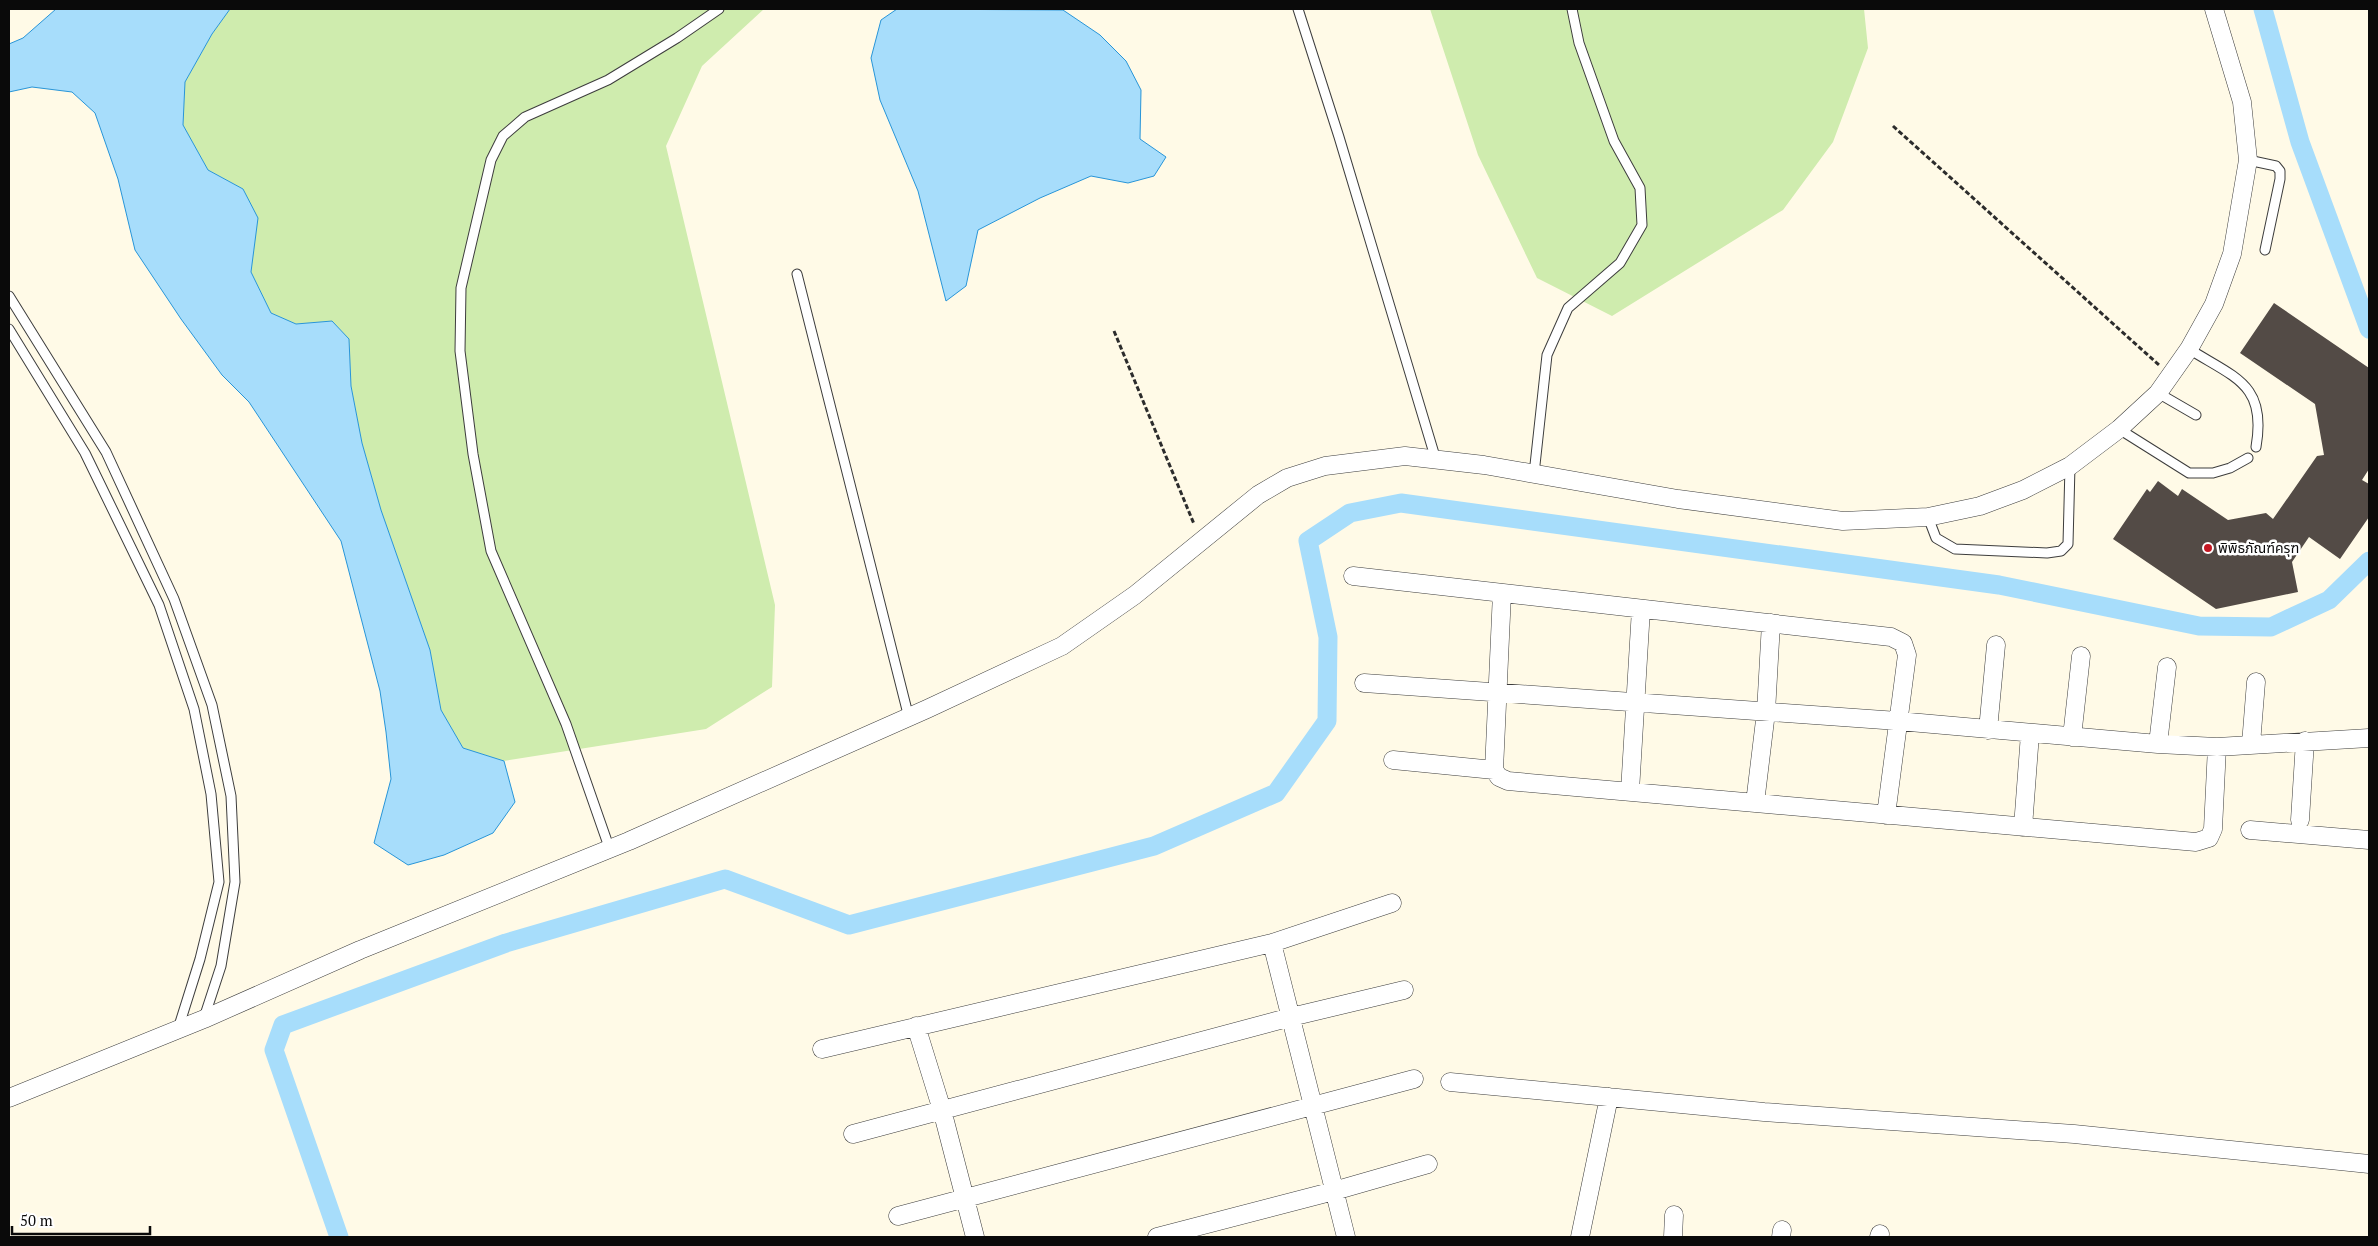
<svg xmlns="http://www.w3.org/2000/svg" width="2378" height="1246" viewBox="0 0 2378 1246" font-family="'PT Serif','Noto Sans Thai',serif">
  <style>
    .green { fill: #cfecae }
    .water { fill: #a7ddfb; stroke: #2895d8 }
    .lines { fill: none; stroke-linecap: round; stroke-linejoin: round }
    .canal { stroke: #a7ddfb; stroke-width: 19 }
    .building { fill: #534b46 }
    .service-casing { stroke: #3d3d3d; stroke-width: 11 }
    .minor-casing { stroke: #3d3d3d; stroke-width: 19 }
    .path { stroke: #2c2c2c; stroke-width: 3; stroke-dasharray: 5 2.5; stroke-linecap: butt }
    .service { stroke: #fff; stroke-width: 9 }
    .minor { stroke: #fff; stroke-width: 18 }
    .poi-dot { fill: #c41823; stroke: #fff; stroke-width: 2 }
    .labels { text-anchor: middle; stroke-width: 5; stroke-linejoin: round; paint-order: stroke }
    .poi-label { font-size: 14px; fill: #0a0a0a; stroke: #fff; text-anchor: start }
  </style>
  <rect width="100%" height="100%" fill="#fffae7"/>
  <path class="green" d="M230 9H764L702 66 666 146 775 605 772 687 706 729 504 761 463 748 441 710 430 650 381 510 362 443 351 386 349 339 332 321 296 324 271 313 251 272 257 218 243 189 208 170 183 125 185 82 212 34Z
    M1430 9H1864L1868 48 1833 142 1783 210 1612 316 1537 278 1478 155Z"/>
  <path class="water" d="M56 9H230L212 34 185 82 183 125 208 170 243 189 258 218 251 272 271 313 296 324 332 321 349 339 351 386 362 443 381 510 430 650 441 710 463 748 504 761 515 802 493 833 444 855 408 865 374 843 391 779 386 732 380 691 341 541 249 402 222 375 181 319 135 250 118 179 95 113 72 92 32 87 9 92V44L23 38Z
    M897 9 1063 10 1100 35 1126 61 1141 90 1140 139 1166 157 1154 176 1128 183 1091 176 1040 198 978 230 966 286 946 301 918 191 880 100 871 58 881 20Z"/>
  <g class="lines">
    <path class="canal" d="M2263 9 2300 142 2369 329
      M339 1237 274 1050 283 1025 506 943 725 879 849 925 1154 846 1276 793 1327 721 1328 637 1308 541 1350 513 1401 503 1999 585 2199 626 2271 627 2329 600 2369 561"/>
  </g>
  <path class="building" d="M2274 303 2369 368V469L2362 480 2369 484V517L2340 559 2309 537 2292 562 2298 592 2216 609 2113 539 2147 489 2150 492 2158 481 2178 496 2182 489 2228 520 2266 513 2273 519 2317 456 2324 455 2315 404 2240 353Z"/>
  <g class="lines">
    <g class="service-casing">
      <path id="service" d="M1298 9 1339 137 1436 460
        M2248 160 2276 166 2280 171V179L2265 250
        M797 274 909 718
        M9 296 106 452 174 599 212 705 231 796 235 882 221 966 204 1018
        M9 329 85 453 159 605 194 709 211 794 219 882 200 959 178 1029
        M2189 349C2235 378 2267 384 2256 447
        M2158 393 2196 415
        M2119 429 2189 473H2213L2230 468 2248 458
        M1534 474 1547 355 1568 308 1620 263 1642 225 1640 188 1614 141 1579 43 1572 9
        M1928 517 1936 538 1955 549 2047 553 2061 551 2068 544 2070 466
        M609 847 566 724 491 551 473 454 460 351 461 288 491 160 503 136 525 117 608 80 677 38 719 9"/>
    </g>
    <g class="minor-casing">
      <path id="minor" d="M1353 576 1891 637 1903 643 1907 655 1886 815
        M1502 593 1494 770 1499 777 1508 781 2196 842 2209 838 2213 829 2217 747
        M1364 683 1898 721 2158 744 2217 747 2369 738
        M1988 730 1996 645
        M2072 737 2081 656
        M2158 744 2167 667
        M2251 744 2256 682
        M1393 760 1494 770
        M1630 791 1641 609
        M1755 803 1766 712 1771 623
        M2300 820 2305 741
        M2023 827 2030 734
        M2250 830 2369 840
        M1272 943 1346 1237
        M916 1026 942 1110 975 1237
        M822 1049 1272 943 1392 903
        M1450 1082 1764 1112 2074 1134 2369 1164
        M9 1098 204 1019 360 950 629 841 927 709 1062 646 1135 595 1258 495 1287 478 1325 466 1405 456 1484 465 1678 499 1843 521 1928 517 1980 506 2023 490 2070 466 2119 429 2158 393 2189 349 2214 304 2232 254 2248 160 2242 102 2214 9
        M853 1134 1291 1017 1404 990
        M898 1216 1414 1079
        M1157 1237 1334 1191 1428 1164
        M1580 1237 1609 1097
        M1673 1237 1674 1215
        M1781 1237 1782 1230
        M1879 1237 1880 1234"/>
    </g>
    <path class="path" d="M1893 126 2159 365
      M1114 331 1194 524"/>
    <use href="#service" class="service"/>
    <use href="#minor" class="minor"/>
  </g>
  <circle class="poi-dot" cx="2208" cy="548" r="5"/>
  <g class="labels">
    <g class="poi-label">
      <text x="2218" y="553">พิพิธภัณฑ์ครุฑ</text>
    </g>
  </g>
  <rect width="2378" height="1246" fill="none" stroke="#0a0a0a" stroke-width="20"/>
  <path d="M12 1226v8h138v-8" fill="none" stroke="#0a0a0a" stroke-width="2.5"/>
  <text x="20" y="1226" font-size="15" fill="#0a0a0a" stroke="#ffffff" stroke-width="4" paint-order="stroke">50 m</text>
</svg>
